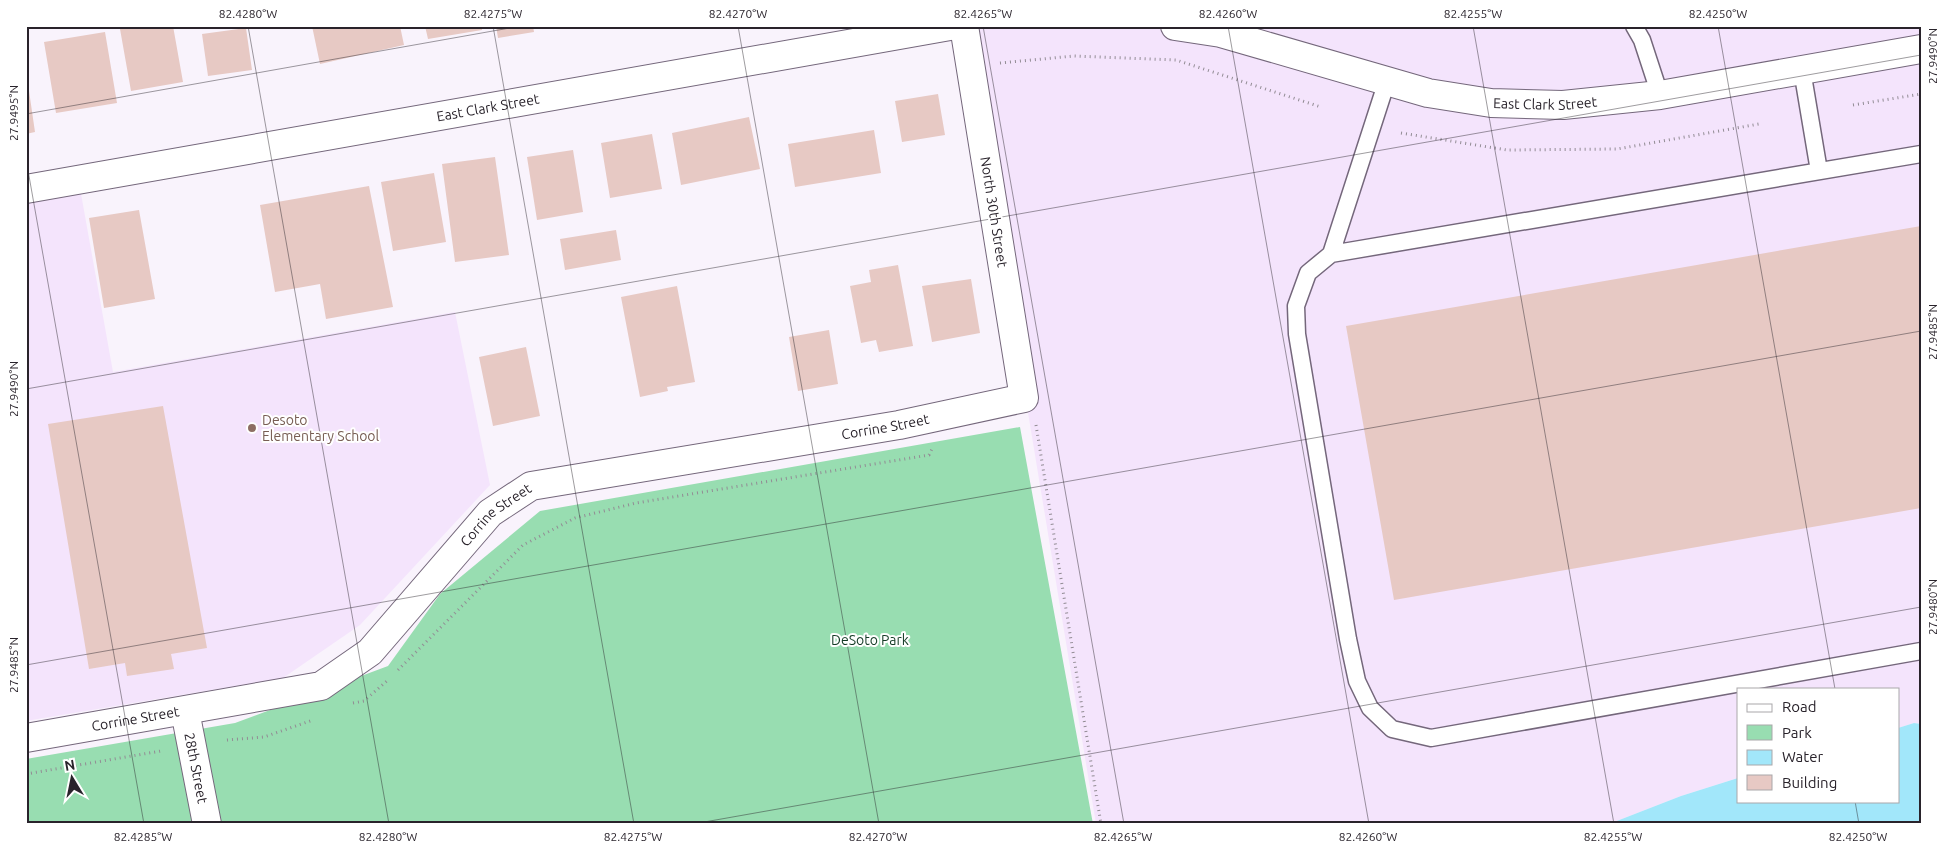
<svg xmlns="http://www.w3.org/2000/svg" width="1947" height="850" viewBox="0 0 1947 850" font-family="Ubuntu,sans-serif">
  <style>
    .built { fill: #f4e4fc }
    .green { fill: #98ddb1 }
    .water { fill: #a2e7fa }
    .building { fill: #e7c9c4 }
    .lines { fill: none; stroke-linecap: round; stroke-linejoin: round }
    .lane-casing { stroke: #74677b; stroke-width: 19 }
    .street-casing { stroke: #74677b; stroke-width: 30 }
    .secondary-casing { stroke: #74677b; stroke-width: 30 }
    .path { stroke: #928c94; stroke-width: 3; stroke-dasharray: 1 4; stroke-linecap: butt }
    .lane { stroke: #fff; stroke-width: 16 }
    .street { stroke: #fff; stroke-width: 28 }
    .secondary { stroke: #fff; stroke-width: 28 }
    .ticks { fill: none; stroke: #29232b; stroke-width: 1; stroke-opacity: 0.45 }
    .education-dot { fill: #8d6e63; stroke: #fff; stroke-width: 2 }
    .labels { text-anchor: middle; stroke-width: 4; stroke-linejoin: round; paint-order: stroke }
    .street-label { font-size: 14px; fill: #29232b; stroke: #fff }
    .education-label { font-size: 14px; fill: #785e54; stroke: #fff; text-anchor: start }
    .park-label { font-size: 14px; fill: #143c26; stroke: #fff }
    .neatline { fill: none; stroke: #29232b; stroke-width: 2 }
    .ticks-label { font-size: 12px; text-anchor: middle; fill: #29232b }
  </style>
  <rect width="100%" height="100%" fill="#f9f3fc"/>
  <path class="built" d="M959 26H1921V724L1914 723 1898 728V689H1738V778L1681 796 1609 824H1096L998 231Z
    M78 177 113 372 455 312 490 485 360 625 283 678 26 721V186Z"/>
  <path class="green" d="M1020 427 1093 824H26V759L235 723 388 666 440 594 540 511Z"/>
  <path class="water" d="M1914 723 1921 724V824H1609L1681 796 1738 778V801H1898V728Z"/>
  <path class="building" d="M137 26H173L183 82 131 91 120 29Z
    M312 26H400L404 45 320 64Z
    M425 26H482V30L428 39Z
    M496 26H533L534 32 498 38Z
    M246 28 252 70 208 76 202 34Z
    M105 32 117 103 56 113 44 42Z
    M26 84H28L35 132 26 134Z
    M938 94 945 135 902 142 895 101Z
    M749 117 760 169 681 185 672 133Z
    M874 130 881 173 795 187 788 144Z
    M652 134 662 189 610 198 601 143Z
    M573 150 583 212 537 220 527 157Z
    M495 157 509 255 455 262 442 164Z
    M434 173 446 242 393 251 381 182Z
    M369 186 393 307 326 319 320 284 275 292 260 205Z
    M139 210 155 299 104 308 89 218Z
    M1921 226V508L1394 600 1346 326Z
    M616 230 621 260 565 270 560 239Z
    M898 265 913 346 879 352 876 340 861 343 850 286 871 282 869 270Z
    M971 279 980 333 932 342 922 286Z
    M677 286 695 382 667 387 668 391 640 397 621 297Z
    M829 330 838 384 798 391 789 337Z
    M526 347 540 416 493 426 479 357Z
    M163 406 207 648 171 654 174 669 127 676 125 663 89 669 48 424Z"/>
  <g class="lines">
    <g class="lane-casing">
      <path id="lane" d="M1634 26 1642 40 1660 95
        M1802 70 1819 171
        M1921 154 1331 254 1308 273 1296 306 1297 334 1348 639 1357 681 1370 708 1392 729 1431 738 1921 651
        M1331 254 1387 81"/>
    </g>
    <g class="street-casing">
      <g id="street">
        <path id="s1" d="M185 711 207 824"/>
        <path id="s2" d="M26 738 321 686 370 652 490 513 531 486 899 425 1024 398 964 26"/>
      </g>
    </g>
    <g class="secondary-casing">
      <g id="secondary">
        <path id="s3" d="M1175 26 1221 33 1428 93 1491 103 1563 105 1660 95 1921 49"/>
        <path id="s4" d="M26 189 950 26"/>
      </g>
    </g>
    <path class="path" d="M1000 63 1074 56 1176 60 1321 107
      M1853 105 1921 94
      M1401 133 1507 150 1617 149 1759 124
      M1036 425 1101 824
      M398 670 523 545 575 518 636 503 929 455 932 449
      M353 703 364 701 388 680
      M227 740 264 737 313 720
      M26 774 161 751"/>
    <use href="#lane" class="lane"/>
    <use href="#street" class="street"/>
    <use href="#secondary" class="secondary"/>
  </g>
  <path class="ticks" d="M248 26 389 824M493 26 634 824M738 26 879 824M983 26 1124 824M1228 26 1369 824M1473 26 1614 824M1718 26 1835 689M26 114 521 26M26 159 144 824M26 389 1921 55M26 665 1921 331M1855 801 1859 824M693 824 1921 607"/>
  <circle class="education-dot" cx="252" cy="428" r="5"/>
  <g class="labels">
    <g class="street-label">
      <text dy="5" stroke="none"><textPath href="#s3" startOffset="380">East Clark Street</textPath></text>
      <text dy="5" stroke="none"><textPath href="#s4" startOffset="469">East Clark Street</textPath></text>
      <text transform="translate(994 212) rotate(81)" y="5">North 30th Street</text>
      <text dy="5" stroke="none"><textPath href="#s2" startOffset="951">Corrine Street</textPath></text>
      <text dy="5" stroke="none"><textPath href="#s2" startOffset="546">Corrine Street</textPath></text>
      <text dy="5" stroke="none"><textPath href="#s2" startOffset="111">Corrine Street</textPath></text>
      <text dy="5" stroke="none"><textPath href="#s1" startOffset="58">28th Street</textPath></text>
    </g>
    <g class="education-label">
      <text x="262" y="425">Desoto<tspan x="262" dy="16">Elementary School</tspan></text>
    </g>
    <g class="park-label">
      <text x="870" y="645">DeSoto Park</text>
    </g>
  </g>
  <rect width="1947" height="850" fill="none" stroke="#ffffff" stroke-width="55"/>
  <rect x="1737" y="688" width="162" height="115" fill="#ffffff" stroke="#a9a7aa"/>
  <rect x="1747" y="704" width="25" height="8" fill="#ffffff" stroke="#a9a7aa"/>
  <text x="1782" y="712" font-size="15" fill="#29232b">Road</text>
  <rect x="1747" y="725" width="25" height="15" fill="#98ddb1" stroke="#a9a7aa"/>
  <text x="1782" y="738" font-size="15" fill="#29232b">Park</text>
  <rect x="1747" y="750" width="25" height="15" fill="#a2e7fa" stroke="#a9a7aa"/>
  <text x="1782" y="762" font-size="15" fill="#29232b">Water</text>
  <rect x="1747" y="775" width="25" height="15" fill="#e7c9c4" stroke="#a9a7aa"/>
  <text x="1782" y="788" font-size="15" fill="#29232b">Building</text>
  <g transform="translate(72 778) rotate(350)" stroke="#ffffff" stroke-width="4" paint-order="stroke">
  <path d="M0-4L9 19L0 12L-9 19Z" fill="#29232b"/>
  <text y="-8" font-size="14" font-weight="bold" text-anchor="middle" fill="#29232b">N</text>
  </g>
  <rect x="28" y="28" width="1892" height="794" class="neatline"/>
  <g class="ticks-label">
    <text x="248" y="18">82.4280°W</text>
    <text x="493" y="18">82.4275°W</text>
    <text x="738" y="18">82.4270°W</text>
    <text x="983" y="18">82.4265°W</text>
    <text x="1228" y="18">82.4260°W</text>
    <text x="1473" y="18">82.4255°W</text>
    <text x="1718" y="18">82.4250°W</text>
    <text transform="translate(1933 56) rotate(-90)" y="4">27.9490°N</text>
    <text transform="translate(14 113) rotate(-90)" y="4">27.9495°N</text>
    <text transform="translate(1933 332) rotate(-90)" y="4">27.9485°N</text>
    <text transform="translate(14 389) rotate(-90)" y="4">27.9490°N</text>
    <text transform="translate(1933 607) rotate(-90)" y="4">27.9480°N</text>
    <text transform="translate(14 665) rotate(-90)" y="4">27.9485°N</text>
    <text x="143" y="841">82.4285°W</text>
    <text x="388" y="841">82.4280°W</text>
    <text x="633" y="841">82.4275°W</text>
    <text x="878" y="841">82.4270°W</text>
    <text x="1123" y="841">82.4265°W</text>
    <text x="1368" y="841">82.4260°W</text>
    <text x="1613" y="841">82.4255°W</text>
    <text x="1858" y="841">82.4250°W</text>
  </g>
</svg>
